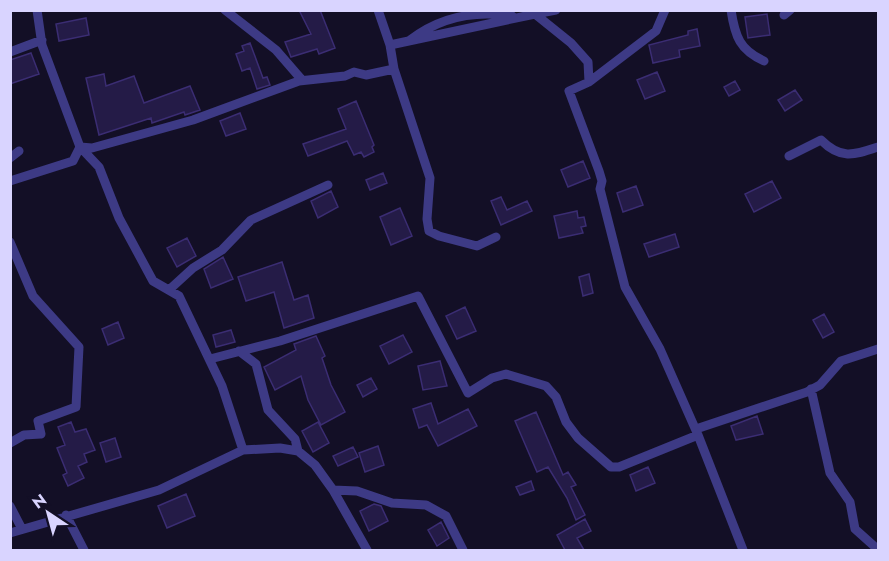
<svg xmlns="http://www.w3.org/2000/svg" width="889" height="561" viewBox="0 0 889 561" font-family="Jost,sans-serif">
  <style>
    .building { fill: #241b47; stroke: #3b2d73; stroke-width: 1.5 }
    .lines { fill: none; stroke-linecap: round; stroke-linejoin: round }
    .street { stroke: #3d3a85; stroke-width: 9 }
  </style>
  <rect width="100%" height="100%" fill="#130f26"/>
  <path class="building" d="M299 10H320L335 48 319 54 317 49 291 57 285 42 311 34Z
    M767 14 770 35 748 38 745 17Z
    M86 18 89 35 59 41 56 24Z
    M697 29 700 46 679 50 680 57 653 63 649 45 688 35V31Z
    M250 43 263 78 267 77 270 85 257 89 250 68 242 71 236 54 244 51 242 46Z
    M31 53 39 74 10 84V60Z
    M657 72 665 91 645 99 637 80Z
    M104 74 106 86 134 76 144 103 190 86 200 110 185 115 184 112 152 123 151 118 99 135 86 78Z
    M735 81 740 90 729 96 724 87Z
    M795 90 802 100 785 111 778 100Z
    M356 101 374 145 372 147 374 152 364 157 361 152 354 155 347 141 308 156 303 144 346 129 338 109Z
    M240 113 246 129 226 136 220 121Z
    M583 161 590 178 568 187 561 170Z
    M383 173 387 183 370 190 366 180Z
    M772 181 781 198 754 212 745 194Z
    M636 186 643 205 623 212 617 193Z
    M331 191 338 207 318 218 311 201Z
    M501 197 507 210 527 201 532 211 501 225 491 201Z
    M400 208 412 236 391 245 380 217Z
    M577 211 578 218 584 217 586 226 581 227 583 233 559 238 554 216Z
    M675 234 679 247 649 257 644 244Z
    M187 238 196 256 177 267 167 248Z
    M223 257 233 279 211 288 204 269Z
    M282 262 294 300 308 295 314 318 284 328 274 292 246 301 238 277Z
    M589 274 593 293 583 296 579 277Z
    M465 307 476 331 457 339 446 316Z
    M824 314 834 332 823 338 813 320Z
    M118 322 124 338 108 345 102 329Z
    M231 330 235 342 216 347 213 335Z
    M403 335 412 352 389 364 380 346Z
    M316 336 325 356 322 358 331 385 345 412 321 425 308 400 301 376 275 390 264 367 296 350 294 344Z
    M440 361 447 386 423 390 418 366Z
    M371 378 377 389 363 397 357 385Z
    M431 403 438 424 468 409 477 426 438 446 427 425 419 428 413 409Z
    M536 412 563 475 568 472 576 485 571 487 585 515 576 520 567 498 548 467 537 472 515 421Z
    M757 416 763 434 736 440 731 426Z
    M71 422 75 432 86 429 95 450 84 454 87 462 78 466 84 478 68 486 63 475 67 473 57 448 65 445 58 427Z
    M318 422 329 443 313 452 302 431Z
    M115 438 121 457 106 462 100 443Z
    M378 446 384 465 365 472 359 453Z
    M353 447 358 457 338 466 333 456Z
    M648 467 655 483 636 491 630 475Z
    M531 481 534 490 520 495 516 487Z
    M186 494 195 516 167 528 158 506Z
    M374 504 381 506 388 521 369 531 360 511Z
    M585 519 591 531 577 538 584 550H565L557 535Z
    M441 522 449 538 437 546 428 530Z"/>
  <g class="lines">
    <path class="street" d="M37 10 42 45 80 147 99 167 119 218 153 281 179 296 222 386 243 450
      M225 10 276 50 302 80
      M378 10 390 45 535 14 571 43 588 62 589 82 569 91 599 171 602 181 600 189 625 287 660 349 698 435 743 550
      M731 10C735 37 740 50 764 61
      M535 14 556 10
      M784 15 790 10
      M410 40C440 17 475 10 512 16
      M10 52 42 40
      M394 69 430 178 427 219 429 231 439 236 477 246 496 237
      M589 82 656 31 665 10
      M789 156 821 140C841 160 854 155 878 147
      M10 158 19 151
      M10 181 73 161 80 147 92 148 193 120 299 81 345 76 354 72 366 75 394 69 390 45
      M10 242 33 296 79 347 76 407 38 421 41 434 24 435 10 443
      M170 289 193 268 222 250 251 220 328 185
      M239 351 256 364 268 410 295 439 298 451
      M210 359 280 341 418 296 468 393 492 378 506 374 546 386 556 397 566 422 578 438 611 467H619L698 435
      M811 389 830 473 850 502 855 529 874 546
      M696 429 807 392 820 385 841 361 878 349
      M333 490 357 491 392 503 426 505 446 516 463 550
      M10 506 22 529
      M66 515 84 550
      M10 533 159 490 243 450 280 448 298 451 315 465 333 490 367 550"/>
  </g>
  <rect width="889" height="561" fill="none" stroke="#d9d4ff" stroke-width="24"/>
  <g transform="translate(48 513) rotate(324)" stroke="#130f26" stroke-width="4.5" paint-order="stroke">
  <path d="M0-4.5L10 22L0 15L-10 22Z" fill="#d9d4ff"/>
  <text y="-9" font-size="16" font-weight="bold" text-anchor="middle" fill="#d9d4ff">N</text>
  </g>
</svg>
